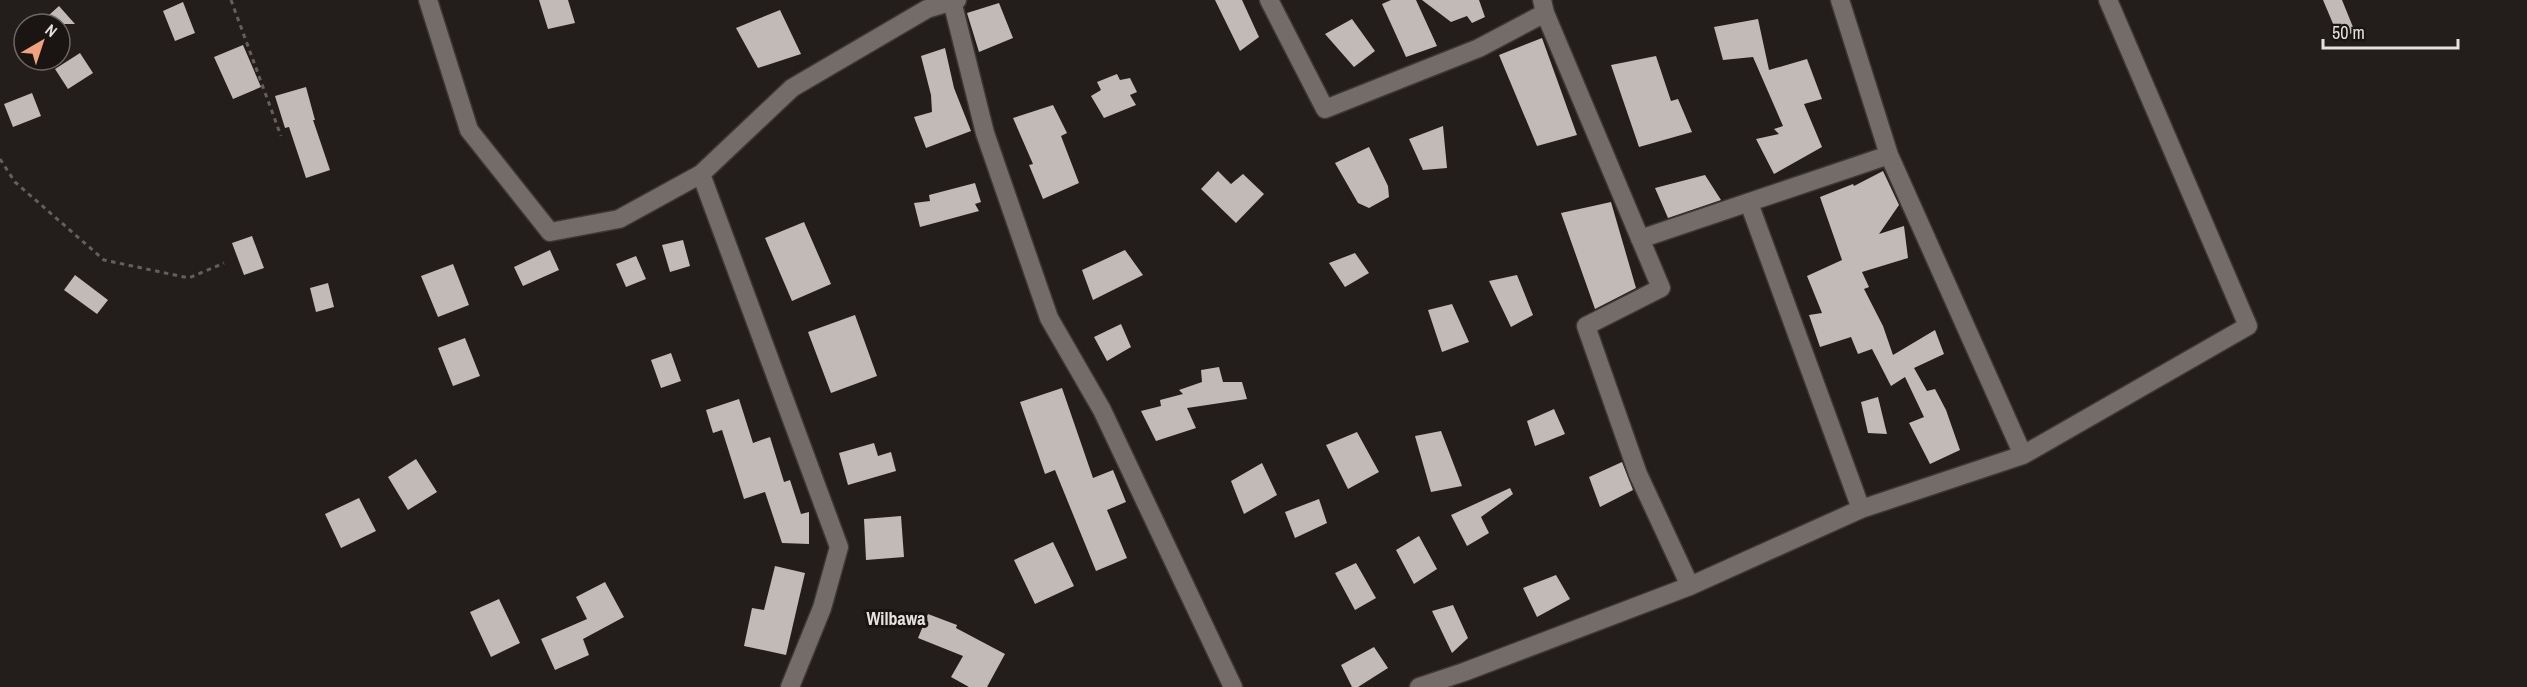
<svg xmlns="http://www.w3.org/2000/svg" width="2527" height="687" viewBox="0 0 2527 687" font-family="'Archivo Narrow',sans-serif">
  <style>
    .building { fill: #c2bab7 }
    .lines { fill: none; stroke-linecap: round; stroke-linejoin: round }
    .minor-casing { stroke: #3c3836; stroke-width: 21 }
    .path { stroke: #635f5c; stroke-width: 3; stroke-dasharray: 4.5 4.5; stroke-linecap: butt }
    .minor { stroke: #736c69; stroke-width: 18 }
    .labels { text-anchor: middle; stroke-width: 6; stroke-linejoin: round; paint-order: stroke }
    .quarter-label { font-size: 18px; font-weight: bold; fill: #e4e1df; stroke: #1a1512 }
  </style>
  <rect width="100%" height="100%" fill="#231e1b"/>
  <path class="building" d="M539 0H568L575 23 548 29Z
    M1215 0H1242L1259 37 1240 51Z
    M1391 0H1416L1437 46 1406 57 1382 4Z
    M1422 0H1479L1485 17 1472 23 1467 16 1451 22Z
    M2323 0H2342L2355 32 2339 38Z
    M183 2 195 33 175 41 163 11Z
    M999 3 1013 38 979 52 967 13Z
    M59 6 75 24H39Z
    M780 10 801 54 758 68 736 28Z
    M1352 19 1375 51 1354 67 1325 34Z
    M1758 19 1769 70 1807 59 1822 99 1804 104 1822 147 1774 174 1756 139 1779 134 1774 129 1783 126 1753 57 1723 60 1714 27Z
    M1542 38 1577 135 1537 146 1499 55Z
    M243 45 261 87 233 99 214 57Z
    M945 48 954 88 971 131 926 148 914 117 932 112 931 95 921 56Z
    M80 53 93 73 68 89 55 69Z
    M1656 56 1671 101 1678 99 1692 132 1639 147 1611 65Z
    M1117 74 1120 80 1130 78 1137 92 1130 95 1136 105 1104 118 1091 96 1101 90 1097 82Z
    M306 87 315 120H313L330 170 306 178 289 127 285 128 275 96Z
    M32 93 41 116 13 127 4 104Z
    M1053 105 1067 133 1061 136 1079 183 1043 199 1029 165 1033 164 1013 118Z
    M1443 126 1447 168 1423 170 1409 139Z
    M1369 147 1388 186 1389 197 1369 208 1358 203 1335 163Z
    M1218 171 1231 184 1243 174 1264 194 1236 223 1201 189Z
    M1883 171 1899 205 1879 234 1904 226 1908 258 1862 272 1869 287 1864 289 1883 326 1893 355 1935 330 1944 354 1914 368 1927 391 1935 389 1946 410 1960 450 1930 464 1909 423 1924 417 1905 377 1891 386 1872 349 1858 354 1851 337 1820 347 1809 315 1822 313 1807 276 1842 260 1820 197 1853 184 1854 186Z
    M1705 175 1721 200 1668 218 1655 188Z
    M975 183 981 202 975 204 979 211 920 227 914 203 930 201 929 195Z
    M1611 202 1636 288 1595 309 1561 213Z
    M804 222 831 284 792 301 765 238Z
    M252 236 264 268 244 275 232 243Z
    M683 240 690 266 670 272 662 245Z
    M550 250 559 270 523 286 514 267Z
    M1125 250 1143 275 1093 300 1082 270Z
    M1355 253 1369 273 1345 287 1329 263Z
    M636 256 646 279 626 287 616 264Z
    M453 264 469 305 438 317 421 276Z
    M75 275 108 300 97 314 64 290Z
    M1517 275 1533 315 1511 327 1489 281Z
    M328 283 334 307 316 312 310 288Z
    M1452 304 1469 342 1442 352 1428 310Z
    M855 315 877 376 831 393 808 332Z
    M1121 324 1131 347 1107 361 1094 337Z
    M465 338 480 376 453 386 438 348Z
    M671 353 681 381 661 388 651 360Z
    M1219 367 1223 382H1242L1247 399 1187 408 1196 428 1156 441 1141 411 1161 406 1160 400 1183 394 1179 390 1202 382 1201 370Z
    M1062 388 1093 478 1113 470 1126 502 1107 510 1127 558 1096 571 1055 470 1045 474 1020 402Z
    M1878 397 1887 434 1868 433 1861 402Z
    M739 399 753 443 770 437 784 482 790 480 801 514 809 512V544L782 543 765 492 744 499 722 430 713 433 706 410Z
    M1554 409 1565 434 1535 446 1527 421Z
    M1441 431 1462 486 1431 492 1415 436Z
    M1357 432 1379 472 1348 489 1326 445Z
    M874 443 878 456 891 452 896 471 848 485 839 453Z
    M416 459 437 492 408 510 388 477Z
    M1622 462 1633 490 1600 507 1589 477Z
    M1262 463 1277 495 1244 514 1231 481Z
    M1510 488 1513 494 1481 517 1489 533 1467 546 1451 515Z
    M359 498 376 531 341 548 325 514Z
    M1319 499 1327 523 1295 538 1285 512Z
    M901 516 904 557 866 560 864 519Z
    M1419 536 1437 569 1414 584 1396 550Z
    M1053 542 1074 586 1035 604 1014 560Z
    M1356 563 1376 598 1355 610 1335 573Z
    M775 566 805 573 786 655 744 646 752 608 764 610Z
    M1556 575 1570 599 1537 617 1523 588Z
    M605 582 624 617 583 639 589 655 555 670 541 639 587 619 576 597Z
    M499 599 520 643 491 657 470 612Z
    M1453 605 1468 638 1452 653 1432 611Z
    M928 614 957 625 956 628 1005 654 987 687H969L951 677 963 656 918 638Z
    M1374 647 1388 668 1358 687H1352L1341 665Z"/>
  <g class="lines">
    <g class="minor-casing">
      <path id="minor" d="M428 0 469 130 550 232 619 219 701 174 839 547 822 608 790 687
        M1269 0 1325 109 1479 48 1545 13 1542 0
        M952 1 985 133 1049 318 1102 410 1233 687
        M1545 13 1661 288 1586 326 1638 474 1690 586
        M1889 155 2023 455
        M701 174 792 88 927 9 957 0
        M1749 203 1861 509
        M1640 239 1889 155 1840 0
        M1419 687 1464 672 1690 586 1861 509 2023 455 2248 326 2108 0"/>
    </g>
    <path class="path" d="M231 0 281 136
      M0 159 15 182 104 260 189 278 224 263"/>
    <use href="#minor" class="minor"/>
  </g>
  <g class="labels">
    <g class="quarter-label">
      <text x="896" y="625">Wilbawa</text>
    </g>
  </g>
  <g transform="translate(42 42) rotate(39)"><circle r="28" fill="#1a1512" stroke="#6b6764" stroke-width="1.5"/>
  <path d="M0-4.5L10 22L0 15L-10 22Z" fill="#f1a17b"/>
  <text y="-9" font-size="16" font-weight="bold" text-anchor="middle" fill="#e4e1df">N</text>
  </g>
  <path d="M2323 39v9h135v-9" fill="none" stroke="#e4e1df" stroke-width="3"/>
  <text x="2332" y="39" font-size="18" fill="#e4e1df" stroke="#1a1512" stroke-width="4.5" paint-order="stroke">50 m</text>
</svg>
